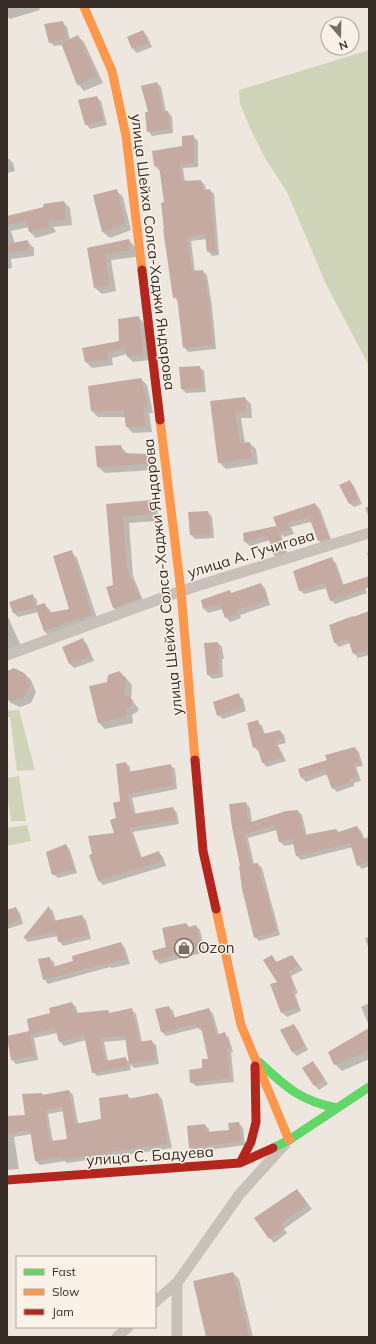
<svg xmlns="http://www.w3.org/2000/svg" width="376" height="1344" viewBox="0 0 376 1344" font-family="Mulish,sans-serif">
  <style>
    .green { fill: #cfd4b8 }
    .shadow { fill: #0003; fill-rule: evenodd }
    .building { fill: #c4aaa0; fill-rule: evenodd }
    .lines { fill: none; stroke-linecap: round; stroke-linejoin: round }
    .street { stroke: #c8c0b9; stroke-width: 11 }
    .fast { stroke: #63d668; stroke-width: 9 }
    .slow { stroke: #ff974d; stroke-width: 9 }
    .jam { stroke: #b3261e; stroke-width: 9 }
    .labels { text-anchor: middle; stroke-width: 3; stroke-linejoin: round; paint-order: stroke }
    .street-label { font-size: 15px; fill: #382c27; stroke: #fbf2e7 }
    .poi-label { font-size: 15px; fill: #382c27; stroke: #fbf2e7; text-anchor: start }
  </style>
  <rect width="100%" height="100%" fill="#eee7e0"/>
  <path class="green" d="M369 50V366L326 284 287 192 265 158 251 130 240 104 239 90Z
    M19 710 35 770 17 771 10 717H7V711Z
    M19 776 26 821H11L7 792V778Z
    M27 825 31 841 7 846V828Z"/>
  <path class="shadow" d="M7 7H39L40 10 10 19 7 16Z
    M62 22 67 27 70 40 78 36 84 42 103 83 84 91 78 84 63 45 54 46 50 42Z
    M143 31 147 36 152 47 137 53 133 49Z
    M157 83 161 87 166 112H168L172 117 173 133 152 136 148 131 149 113Z
    M97 97 101 101 107 125 90 129 86 124Z
    M193 136 198 141V167L183 168 185 182 201 181 205 185 206 191 210 190 214 194 219 255 212 256 208 251 207 239 191 241 195 272 203 271 207 275 212 306 216 349 188 352 184 347 179 302 174 297 165 203 161 170H159L155 166 183 147Z
    M7 157 13 163 15 171 7 173Z
    M116 190 123 197 131 230 110 238 103 232 95 196Z
    M64 202 70 208 72 225 53 227 56 232 36 238 30 232 29 227 11 231 15 244 28 242 34 248V256L11 259 12 268 7 269V217Z
    M129 240 135 247 136 257 111 260 116 291 102 294 95 288 88 248Z
    M138 317 144 323 149 360 133 362 127 356V354L112 358 113 365 92 368 86 362 84 349 120 342Z
    M199 367 204 371 206 392 186 393 182 389Z
    M141 379 147 385 153 413H149L152 432 133 433 127 427 126 417H98L92 411Z
    M245 398 251 404 252 418H241L245 443H249L256 449 258 464 226 469 219 462 211 402Z
    M120 446 128 454 149 455 156 461 154 470 105 473 98 467Z
    M349 481 354 486 362 504 354 507 349 503Z
    M151 501 158 507 157 521 129 523 133 576 145 605 120 614 114 608V586L108 505Z
    M315 504 320 509 332 542 324 545 319 541 311 522 291 527 294 534 284 537 281 534 288 556 279 559 274 555 271 540 250 546 245 542 244 534 278 527Z
    M369 506V518L365 508Z
    M208 512 212 517 214 538 195 539 191 535Z
    M71 552 77 558 98 621 50 637 44 631 38 612 18 617 14 613 10 603 33 596 37 600V607L44 604 50 610 52 614 71 610Z
    M369 552V562L367 553Z
    M331 559 336 563 344 586 364 585 367 593 335 604 331 600 327 588 304 594 300 590Z
    M261 584 265 588 270 605 240 615 241 618 230 622 226 617 223 609 208 613 204 609 230 592 232 594Z
    M369 612V655L358 658 354 653 350 643 339 647 335 643 330 625Z
    M7 617 9 619 21 646 7 652Z
    M83 640 87 644 94 661 74 668 70 664Z
    M218 643 222 647 224 659H222L223 677 213 679 208 675Z
    M7 672 24 673 31 680 36 692 31 703 20 707 11 703 7 699Z
    M126 678 132 685 131 699 139 709 137 712 132 715 133 723 105 729 98 722Z
    M238 695 243 699 246 711 223 719 218 715Z
    M257 722 262 726 265 734 280 731 284 735 286 743 278 745 286 761 267 767 263 763 259 751H258L254 747Z
    M355 748 359 752 363 766 356 767 361 781 354 783V786L337 792 333 788 328 774 306 782 302 778 329 760Z
    M126 763 130 767 131 773 170 765 175 769 177 789 132 798 136 815 173 808 177 813 179 824 133 832 142 858 158 852 163 857 166 866 103 885 99 881 91 856 115 833 121 802Z
    M246 803 250 808 252 823 298 811 302 815 307 836 336 830 339 833 357 827 361 831 365 840 369 838V866L362 869 358 865 353 847 301 860 297 856 294 844 285 846 280 842 277 830 248 838 254 864H258L262 868 280 935 259 941 255 937 240 867Z
    M66 845 70 850 77 873 58 878 53 874Z
    M16 908 20 913 23 924 7 929V911Z
    M49 908 53 911 56 922 82 916 86 920 91 939 63 946 59 941 58 936 28 942 24 938Z
    M186 924 190 928 196 926 200 930 205 952 160 964 156 960 167 948Z
    M369 937V950L365 938Z
    M121 943 125 948 130 964 112 968 110 967 48 984 44 979 49 958 54 962 55 967 74 962Z
    M272 956 277 963 292 956 303 970 291 976 298 993 295 994 301 1011 287 1017 282 1012 278 982Z
    M72 1003 76 1007 78 1014 108 1011 110 1013 131 1009 136 1014 142 1042 151 1041 156 1045 159 1064 134 1068 130 1064 131 1070 97 1076 93 1072 86 1040 64 1046 60 1042 57 1033 34 1038 38 1060 16 1064 12 1060 7 1037 31 1032 52 1014ZM126 1040 130 1063 125 1058 108 1061 104 1042Z
    M369 1003V1025L361 1007Z
    M169 1007 173 1011 175 1018 209 1009 213 1014 219 1035 225 1034 229 1038 233 1052H231L234 1082 196 1086 191 1082 204 1069 209 1060 203 1032 198 1028 166 1036 162 1032Z
    M293 1025 298 1030 308 1050 297 1056 292 1052Z
    M369 1027V1059L342 1071 335 1064 369 1029 368 1028Z
    M312 1062 317 1067 328 1084 319 1090 315 1086Z
    M69 1091 73 1095 78 1124 102 1119 127 1095 131 1099 158 1094 162 1099 172 1148 67 1163 65 1161 40 1165 36 1161 32 1134 14 1137 19 1169 7 1170V1117L26 1116 41 1094 43 1095ZM64 1111 68 1140 53 1142 48 1114Z
    M239 1123 243 1128 245 1145 194 1152 190 1148 205 1125 209 1129V1132L230 1131Z
    M297 1190 312 1209 284 1229 287 1233 274 1243 270 1238Z
    M233 1273 239 1279 253 1337H207Z"/>
  <path class="building" d="M63 21 67 39 49 43 44 24Z
    M143 30 148 43 132 49 127 37Z
    M78 35 97 76 77 85 61 43Z
    M157 82 163 111H168L170 129 147 132 145 112H148L141 86Z
    M97 96 103 120 85 125 78 100Z
    M194 135V163L180 164 182 181 201 180 203 190 210 189 216 251 207 252 205 234 187 237 192 271 203 270 209 301 213 345 183 348 177 297 173 298 163 229H164L161 203 164 202 159 166H154L152 151 182 146V136Z
    M117 189 125 223 102 232 93 195Z
    M64 201 66 219 48 221 51 226 29 232 26 220 7 225V216L44 207 43 204Z
    M129 239 130 250 105 254 110 284 94 288 87 248Z
    M28 240 29 250 7 253V244Z
    M139 316 143 354 127 357 125 347 107 352 108 360 85 362 82 348 119 341 118 319Z
    M200 366 203 388 181 389 179 367Z
    M141 378 148 407H143L146 426 126 427 124 411H91L88 386Z
    M245 397 246 412H235L240 443 250 442 252 458 218 463 210 401Z
    M121 445 123 453 150 454 148 464 97 467 95 446Z
    M350 480 358 499 349 504 339 485Z
    M152 500 151 514 123 517 127 568 140 599 113 608 106 587 113 585 106 504Z
    M315 503 329 538 318 541 309 517 288 523 290 530 279 533 273 517Z
    M208 511 211 534 190 535 188 512Z
    M276 526 284 552 273 555 268 536 244 542 243 533Z
    M72 550 92 615 59 625V626L44 631 35 606 45 603 48 613 69 609 53 556Z
    M332 557 342 585 369 576V587L330 601 324 583 299 591 293 571Z
    M261 583 267 600 236 610 237 614 225 618 220 604 203 609 201 600 230 590 231 593Z
    M33 594 34 608 13 613 9 602Z
    M369 611V650L353 654 348 639 334 643 329 625 353 616V617Z
    M83 638 90 656 69 664 62 647Z
    M218 642 220 655H218L219 673 207 675 204 643Z
    M14 668 24 673 30 685 25 696 12 701 7 699V671Z
    M119 671 126 678 124 696 130 697 133 701 131 706 126 709 127 716 98 723 89 686 107 682 108 675Z
    M239 693 242 706 217 716 213 702Z
    M258 720 263 734 280 730 283 739 275 741 282 757 262 763 257 746 253 748 247 723Z
    M355 747 360 762 353 763 357 776 350 779V782L332 789 325 770 301 778 298 769 327 760 325 755Z
    M126 762 128 772 171 764 173 785 128 794 133 814 173 807 176 820 129 828 140 858 159 851 162 861 98 881 89 855 92 854 88 836 114 833 110 820 116 818 113 803 120 801 116 764Z
    M246 802 248 823 286 811 298 810 304 835 336 829 338 832 357 826 363 839 369 837V861L357 866 350 843 296 856 292 839 279 842 275 825 244 834 251 864 258 863 264 890H266L276 931 254 938 242 889 239 866H240L232 827 229 804Z
    M66 844 74 869 52 875 46 852Z
    M49 906 53 921 82 915 88 935 58 942 56 931 23 938Z
    M16 907 19 920 7 924V910Z
    M186 923 189 927 196 925 202 948 155 960 152 951 166 947 162 928Z
    M121 942 126 959 106 964V963L43 980 38 959 50 957 52 967 73 961 72 956Z
    M272 955 276 962 292 955 299 965 288 971 294 988 292 989 298 1007 281 1013 270 984 277 982 263 960Z
    M72 1002 76 1013 108 1010 109 1013 132 1008 139 1042 152 1040 155 1060 129 1064 125 1036 100 1038 105 1061 126 1057 127 1066 92 1073 84 1035 59 1042 55 1028 30 1034 34 1056 11 1060 7 1036 29 1031 27 1019 50 1013 49 1008Z
    M169 1006 172 1018 209 1008 216 1035 225 1032 230 1048H227L230 1078 190 1083 189 1070 202 1068V1059H208L201 1027 197 1028 196 1024 161 1032 155 1009Z
    M294 1024 305 1046 292 1052 280 1030Z
    M369 1028V1050L334 1065 328 1052Z
    M313 1061 325 1080 314 1086 302 1068Z
    M69 1090 75 1124 101 1119 99 1098 128 1094V1099L158 1093 168 1144 115 1151 92 1156 62 1159 61 1157 35 1161 30 1130 7 1134V1116L25 1115 22 1094 42 1093V1095ZM62 1107 67 1139 50 1141 45 1110Z
    M239 1122 241 1141 189 1148 187 1126 205 1124 206 1132 229 1130 228 1123Z
    M297 1189 308 1204 280 1224 284 1229 269 1239 254 1218Z
    M233 1272 249 1337H206L193 1281Z"/>
  <g class="lines">
    <path class="street" d="M7 655 181 591 369 533
      M155 1302 177 1283 239 1195 285 1144
      M117 1337 128 1327
      M177 1337V1283"/>
    <path class="fast" d="M259 1062C286 1087 300 1101 337 1108
      M273 1148 289 1140 369 1087"/>
    <path class="slow" d="M84 7 112 71 126 136 142 270
      M160 420 181 591 195 760
      M216 909 241 1025 289 1140"/>
    <path class="jam" d="M142 270 160 420
      M195 760 203 851 216 909
      M240 1163 251 1142 256 1122 255 1066
      M7 1180 240 1163 273 1148"/>
  </g>
  <defs>
    <g id="shop-ring" transform="scale(1)"><circle r="9.5" fill="#fbf2e7" stroke="#786d68" stroke-width="1.5"/><path d="M-5-2.5h2.3a2.7 3.5 0 0 1 5.4 0H5L5.5 6h-11ZM-1.5-2.5h3a1.5 2.3 0 0 0-3 0Z" fill="#786d68"/></g>
  </defs>
  <g fill-rule="evenodd">
    <use href="#shop-ring" x="184" y="948"/>
  </g>
  <g class="labels">
    <g class="street-label">
      <text transform="translate(153 252) rotate(83)" y="5">улица Шейха Солса-Хаджи Яндарова</text>
      <text transform="translate(251 554) rotate(-17)" y="5">улица А. Гучигова</text>
      <text transform="translate(163 577) rotate(-96)" y="5">улица Шейха Солса-Хаджи Яндарова</text>
      <text transform="translate(150 1156) rotate(-4)" y="5">улица С. Бадуева</text>
    </g>
    <g class="poi-label">
      <text x="198" y="953">Ozon</text>
    </g>
  </g>
  <rect width="376" height="1344" fill="none" stroke="#382c27" stroke-width="16"/>
  <rect x="16" y="1256" width="140" height="72" fill="#fbf2e7" stroke="#ada39a"/>
  <rect x="24" y="1269" width="20" height="6" fill="#63d668" stroke="#ada39a"/>
  <text x="52" y="1276" font-size="12" fill="#382c27">Fast</text>
  <rect x="24" y="1289" width="20" height="6" fill="#ff974d" stroke="#ada39a"/>
  <text x="52" y="1296" font-size="12" fill="#382c27">Slow</text>
  <rect x="24" y="1309" width="20" height="6" fill="#b3261e" stroke="#ada39a"/>
  <text x="52" y="1316" font-size="12" fill="#382c27">Jam</text>
  <g transform="translate(340 36) rotate(160)"><circle r="19" fill="#fbf2e7" stroke="#ada39a"/>
  <path d="M0-3L7 15L0 10L-7 15Z" fill="#786d68"/>
  <text y="-6" font-size="11" font-weight="bold" text-anchor="middle" fill="#382c27">N</text>
  </g>
</svg>
